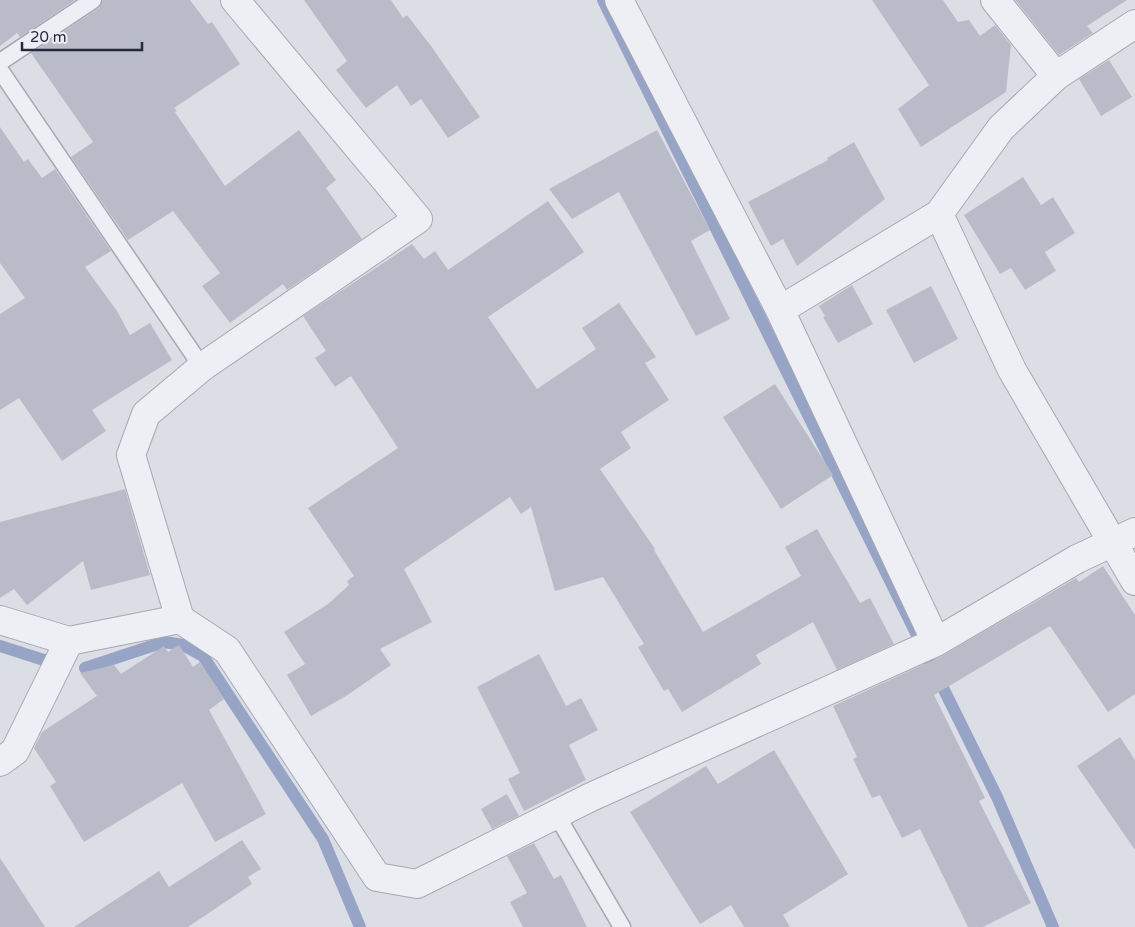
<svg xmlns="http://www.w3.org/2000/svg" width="1135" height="927" viewBox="0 0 1135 927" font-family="'Varela Round',sans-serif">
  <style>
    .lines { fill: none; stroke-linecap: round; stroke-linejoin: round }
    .stream { stroke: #97a4c5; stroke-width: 12 }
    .building { fill: #b9bcc8 }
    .lane-casing { stroke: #a5a8b3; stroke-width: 19 }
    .street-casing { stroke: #a5a8b3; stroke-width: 30 }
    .lane { stroke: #eeeff4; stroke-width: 16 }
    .street { stroke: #eeeff4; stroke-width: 28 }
  </style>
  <rect width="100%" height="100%" fill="#dcdee6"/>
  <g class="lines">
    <path class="stream" d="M603 0 997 797 1053 927
      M0 646 44 660
      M85 668 164 642 183 645 203 656 323 839 360 927"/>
  </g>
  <path class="building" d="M0 0H75L20 37 17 33 0 46Z
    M103 0H190L208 24 212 22 240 64 174 108 177 111 175 112 225 186 299 130 336 180 326 188 362 239 287 290 283 284 230 323 202 286 220 273 173 211 128 240 71 157 93 142 31 53 99 8Z
    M304 0H391L403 18 407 15 431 46 480 117 448 138 421 99 411 106 397 85 366 108 336 70 347 61Z
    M872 0H943L958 22 969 20 980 36 995 25 1011 45 1006 92 921 147 898 109 929 85Z
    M1015 0H1127L1087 26 1093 33 1059 55Z
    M1109 60 1132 97 1101 116 1079 79Z
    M0 127 24 162 28 159 42 178 55 169 111 251 85 267 117 311 130 335 150 323 172 360 92 410 106 431 62 461 19 398 0 410V314L25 298 0 263Z
    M657 130 710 230 691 241 730 319 696 336 619 192 572 219 549 189Z
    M854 142 885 199 797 266 783 239 771 246 748 202 828 160 827 158Z
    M1023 177 1041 205 1053 197 1075 233 1045 252 1056 271 1025 290 1011 268 1000 274 964 215Z
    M548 201 584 252 488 317 537 389 596 349 582 328 619 303 656 357 645 363 669 400 621 432 631 448 600 469 655 549 654 550 703 632 801 576 785 547 817 529 860 603 870 598 894 644 837 670 813 622 756 655 761 664 682 712 668 689 664 691 638 647 644 644 603 577 555 591 531 507 521 514 510 497 404 569 432 622 380 649 391 665 346 696 311 716 287 675 305 664 284 632 328 604 349 585 347 581 354 576 308 508 398 448 351 376 335 387 315 358 326 351 303 316 412 244 424 259 435 251 448 270Z
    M852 285 873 324 838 343 823 317 825 316 819 306Z
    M931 286 958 339 914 363 886 310Z
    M775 384 833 475 781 509 723 417Z
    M125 489 150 575 91 590 83 561 27 605 14 589 0 598V522Z
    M1103 566 1135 615V694L1108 712 1050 626 934 695 985 798 979 801 1031 903 983 927H968L920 829 902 838 880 795 872 798 853 759 857 757 833 706 942 656 1076 578 1079 582Z
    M179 645 193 667 200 662 224 699 209 710 266 814 215 842 182 783 84 842 50 786 56 782 34 748 42 732 97 696 80 673 114 665 121 674 164 646 168 652Z
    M539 654 566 706 581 698 598 730 569 745 586 780 524 811 508 779 520 773 477 687Z
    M1120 737 1135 760V850L1077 766Z
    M774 750 848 874 783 915 790 927H744L731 905 700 924 630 812 706 766 718 784Z
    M507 794 519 816 492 829 481 809Z
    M242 840 261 869 248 877 252 884 188 927H74L159 871 169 887Z
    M534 843 554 879 561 875 587 927H523L510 902 527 893 507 856Z
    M0 858 45 927H0Z"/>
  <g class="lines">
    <g class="lane-casing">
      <path id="lane" d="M0 62 93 0
        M0 70 202 367
        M556 814 622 927"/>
    </g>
    <g class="street-casing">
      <path id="street" d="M619 0 780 310 936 642
        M995 0 1056 76 1135 24
        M939 214 1012 370 1135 581
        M780 310 939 214 1001 128 1056 76
        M180 619 131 455 146 414 202 367 418 219 235 0
        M0 620 69 641 180 619 227 650 377 877 417 884 591 797 936 642 1077 559 1135 532
        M0 762 15 751 69 641"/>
    </g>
    <use href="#lane" class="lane"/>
    <use href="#street" class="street"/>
  </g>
  <path d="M22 42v8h120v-8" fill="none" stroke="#26293b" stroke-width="2.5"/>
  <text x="30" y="42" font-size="15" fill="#26293b" stroke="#ebedf3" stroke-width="4" paint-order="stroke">20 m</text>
</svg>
